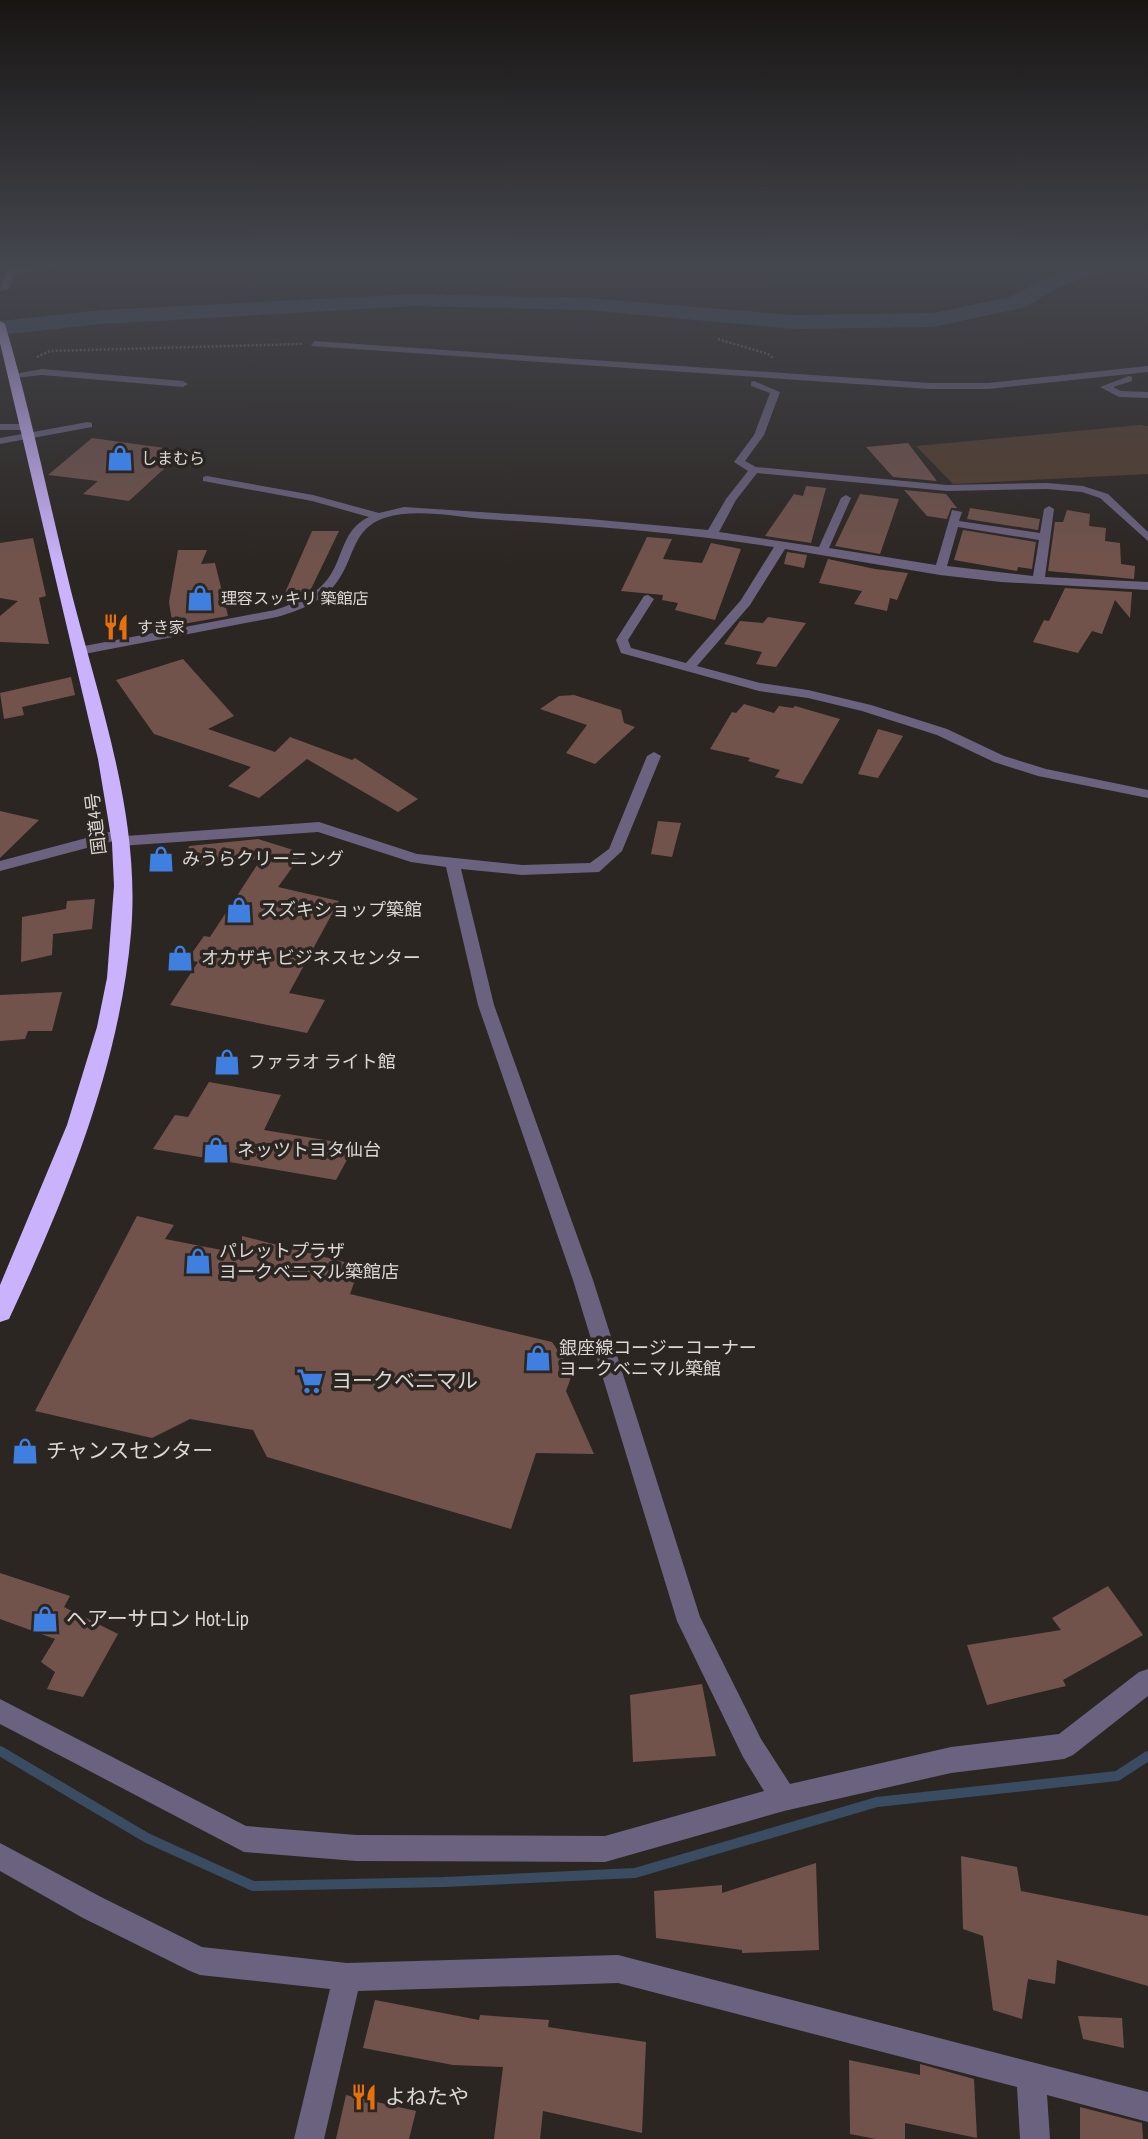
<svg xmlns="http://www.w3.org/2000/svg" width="1148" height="2139" viewBox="0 0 1148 2139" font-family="'PT Sans Narrow','Noto Sans JP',sans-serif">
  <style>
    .green { fill: #543d2d }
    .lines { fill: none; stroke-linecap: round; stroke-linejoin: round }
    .stream { stroke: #394c62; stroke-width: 10 }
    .river { fill: #394c62; fill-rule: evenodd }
    .building { fill: #72534b }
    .path { stroke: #706b68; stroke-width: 2.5; stroke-dasharray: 2 2; stroke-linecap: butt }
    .minor { fill: #6b627f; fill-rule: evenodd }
    .highway { fill: #cab3fc; fill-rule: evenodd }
    .labels { text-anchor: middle; stroke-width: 7; stroke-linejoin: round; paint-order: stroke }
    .far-poi-label { font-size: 16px; fill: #dcd8d6; stroke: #2c2622; text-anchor: start }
    .street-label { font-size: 18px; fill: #dcd8d6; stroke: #2c2622 }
    .poi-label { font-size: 18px; fill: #dcd8d6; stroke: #2c2622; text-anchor: start }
    .near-poi-label { font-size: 21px; fill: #dcd8d6; stroke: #2c2622; text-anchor: start }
  </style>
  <rect width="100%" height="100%" fill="#2c2622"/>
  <path class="green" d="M1140 425 1148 426V474L953 484 916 446Z"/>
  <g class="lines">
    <path class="stream" d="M0 1751 147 1838 253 1886 444 1882 635 1873 877 1802 1117 1776 1148 1756"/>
    <path class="river" d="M1081 265H1111L1108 269 1060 286 1026 307 933 327 794 329 586 310 416 306 102 324 0 335V321L102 310 416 294 586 298 794 315 933 313 1010 297 1046 278Z"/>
  </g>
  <path class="building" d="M92 438 172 449 167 454 179 455 129 501 83 494 98 481 48 475Z
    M908 443 937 481 893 477 866 447Z
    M806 486 826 488 811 543 765 536 794 494 803 496Z
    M904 490 946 494 957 508H951L947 519 927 516Z
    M860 494 899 499 880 554 835 546Z
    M970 508 1040 519 1038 530 967 519Z
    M1067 510 1090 514 1089 526 1106 528 1105 541 1120 543 1121 564 1135 566 1134 579 1048 571 1055 522H1063Z
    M963 530 1036 542 1032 569 1018 567 1017 571 954 560Z
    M312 531H339L309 593 303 596 284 595Z
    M647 537 672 539 663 559 702 563 711 543 741 549 715 620 675 610 678 603 662 600 663 595 621 591Z
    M33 538 46 596 39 598 49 644 0 642V616L18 601 0 598V543Z
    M178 550H207L201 564 215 563 228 616 183 624 181 620 172 621 169 602Z
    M787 552 807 555 804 568 784 564Z
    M828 559 875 569 908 573 897 600 890 598 887 611 854 604 862 591 819 583Z
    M1065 588 1132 592 1130 618 1115 600 1102 634 1092 631 1078 653 1033 642 1044 620 1049 621Z
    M768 617 806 623 776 667 756 664 762 652 724 644 740 621 763 623Z
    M183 659 234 716 208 729 275 752 290 737 352 760 355 758 418 799 398 812 307 759 259 798 228 786 251 767 154 734 116 680Z
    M71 677 75 695 22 707 24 715 4 719 0 693Z
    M574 695 621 710 624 723 635 727 595 764 566 753 587 725 540 709 559 696Z
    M744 704 774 713 779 706 793 708 795 706 840 719 802 784 775 777 780 770 748 761 750 758 710 749 732 712 736 713Z
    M878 729 903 736 878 778 858 774Z
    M0 811 39 820 0 858Z
    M658 821 681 823 672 857 651 854Z
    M258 839 306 854H302L278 887 339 901 289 993 325 1000 307 1033 170 1005 198 962 187 960 204 936 210 937 261 859 184 866 189 846Z
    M95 899 92 929 53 934 52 955 21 962 22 917 66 909 67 901Z
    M62 992 52 1031H28L25 1039 0 1041V995Z
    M209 1082 281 1095 264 1130 355 1145 336 1180 153 1149 175 1115 188 1117Z
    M137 1216 174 1225 165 1239 242 1254V1236L360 1266 350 1294 552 1342 573 1372 566 1391 594 1454 536 1453 511 1529 267 1457 253 1430 190 1419 152 1438 35 1411Z
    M0 1573 70 1596 64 1607 118 1634 83 1697 47 1689 55 1672 41 1662 55 1639 0 1619Z
    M1108 1586 1143 1635 1063 1680 1066 1686 987 1705 967 1645 1061 1630 1052 1618Z
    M702 1684 716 1756 633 1762 630 1695Z
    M961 1856 1017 1867 1021 1891 1148 1916V1986L1057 1960 1055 1984 1028 1979 1022 2019 993 2010 983 1936 963 1929Z
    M816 1863 819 1950 742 1953V1950L656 1938 654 1891 722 1885V1893Z
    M375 2000 479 2020 480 2015 549 2020 548 2027 646 2042 642 2133 543 2111 540 2139H494L503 2067 453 2065 363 2048Z
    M1078 2016 1122 2018 1124 2048 1083 2039Z
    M849 2060 920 2075V2064L974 2079 977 2138 905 2123V2139H876L850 2134Z
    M346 2095 416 2111 409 2139H336Z
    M1080 2107 1142 2123 1143 2139H1080Z"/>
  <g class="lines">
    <path class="path" d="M718 339 768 354 774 359
      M37 357 50 351 302 344"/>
    <path class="minor" d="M53 265H83L14 274 9 289 0 291 7 270Z
      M314 341 929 383H988L1148 366V372L988 389H929L311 346Z
      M42 369 183 381 188 384 183 387 42 375 14 378 9 375Z
      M1129 376 1132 377V381L1113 387 1121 391 1148 392V398L1119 397 1100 387Z
      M754 381 780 392 764 435 745 461 756 467 947 485 1047 483 1083 486 1108 494 1148 532V541L1100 498 1082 492 1047 489 947 491 757 473 736 500 719 532 819 547 841 498 846 495 851 498 829 548 936 565 952 510 962 512 959 521 1040 533 1044 509 1049 506 1054 509 1045 577 1148 582V590L1001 582 940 575 785 549 750 605 697 666 760 683 808 690 871 705 947 729 1004 756 1046 769 1148 790V798L1038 776 994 762 937 735 862 711 808 698 759 691 621 653 616 640 644 596 648 595 654 599 628 640 631 648 686 663 741 600 774 547C678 532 581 525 484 519 453 516 414 508 384 518 353 529 355 555 339 579 325 601 301 610 277 617L79 655 73 651 79 647 275 610C295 603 313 597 327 580 344 558 341 530 369 517L312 501 203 481V477L207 476 313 495 379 513 404 507 589 519 708 530 726 499 748 471 734 462 754 435 770 393 751 386V382ZM958 527 1039 540 1033 576 947 566Z
      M88 422 92 423V427L0 444V438Z
      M0 424H25L30 427 25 430H0Z
      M654 752 661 756 622 851 599 872 522 875 461 869 494 1005 593 1280 700 1617 761 1739 790 1784 951 1747 1059 1734 1139 1672 1148 1669V1696L1073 1755 1064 1759 951 1773 784 1811 605 1862 356 1861 244 1852 0 1724V1699L246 1826 356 1835 605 1836 764 1791 743 1757 677 1621 573 1280 478 1005 446 867 411 862 318 832 120 846 113 841 0 871V861L120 829 125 831 126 836 319 822 417 854 522 865 590 863 609 849 647 756Z
      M0 1843 103 1898 202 1947 347 1963 618 1955 1148 2092V2122L1047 2095 1050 2139H1020L1017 2087 618 1983 358 1991 324 2139H294L330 1989 200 1975 190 1971 83 1918 0 1871Z"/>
    <path class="highway" d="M0 321 5 324C31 412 49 502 71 591 99 702 141 816 131 933 119 1068 66 1197 9 1319L0 1322V1285L67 1125 97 1027 107 978 114 886 112 843 98 759 0 343Z"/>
  </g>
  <linearGradient id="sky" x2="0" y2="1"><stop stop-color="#181513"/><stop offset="0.47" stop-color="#45474f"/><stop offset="1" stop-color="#45474f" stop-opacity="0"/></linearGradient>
  <rect width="1148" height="565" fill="url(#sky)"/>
  <defs>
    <g id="shop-bare" transform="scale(2.1)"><path d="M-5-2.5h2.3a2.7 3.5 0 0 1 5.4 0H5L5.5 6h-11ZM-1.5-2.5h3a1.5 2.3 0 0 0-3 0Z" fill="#3f7fe0" stroke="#2c2622" stroke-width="2.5" paint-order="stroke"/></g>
    <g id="restaurant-bare" transform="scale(2.1)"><path d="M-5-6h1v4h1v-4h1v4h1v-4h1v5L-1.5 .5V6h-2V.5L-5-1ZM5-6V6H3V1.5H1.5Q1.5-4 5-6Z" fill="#e8710a" stroke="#2c2622" stroke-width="2.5" paint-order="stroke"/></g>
    <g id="supermarket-bare" transform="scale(2.1)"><path d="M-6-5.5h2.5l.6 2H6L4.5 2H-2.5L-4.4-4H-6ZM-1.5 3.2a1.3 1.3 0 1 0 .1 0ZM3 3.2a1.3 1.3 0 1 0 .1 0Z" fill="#3f7fe0" stroke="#2c2622" stroke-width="2.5" paint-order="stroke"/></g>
  </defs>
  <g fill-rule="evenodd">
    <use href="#shop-bare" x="120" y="458"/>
    <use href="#shop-bare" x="200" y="598"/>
    <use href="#restaurant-bare" x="116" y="627"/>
    <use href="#shop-bare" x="161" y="859"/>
    <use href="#shop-bare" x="239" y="910"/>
    <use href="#shop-bare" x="180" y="958"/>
    <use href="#shop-bare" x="227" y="1062"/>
    <use href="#shop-bare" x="216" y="1150"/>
    <use href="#shop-bare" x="198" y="1261"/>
    <use href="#shop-bare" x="538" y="1358"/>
    <use href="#supermarket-bare" x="310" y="1381"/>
    <use href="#shop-bare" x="25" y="1451"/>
    <use href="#shop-bare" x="45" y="1619"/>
    <use href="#restaurant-bare" x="364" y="2097"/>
  </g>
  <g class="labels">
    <g class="far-poi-label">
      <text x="141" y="464">しまむら</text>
      <text x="221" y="604">理容スッキリ 築館店</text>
      <text x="137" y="633">すき家</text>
    </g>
    <g class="street-label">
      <text transform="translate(96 824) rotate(-97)" y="6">国道4号</text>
    </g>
    <g class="poi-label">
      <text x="182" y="865">みうらクリーニング</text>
      <text x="260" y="916">スズキショップ築館</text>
      <text x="201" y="964">オカザキ ビジネスセンター</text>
      <text x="248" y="1068">ファラオ ライト館</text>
      <text x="237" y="1156">ネッツトヨタ仙台</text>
      <text x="219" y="1257">パレットプラザ<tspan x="219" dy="21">ヨークベニマル築館店</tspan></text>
      <text x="559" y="1354">銀座線コージーコーナー<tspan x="559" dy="21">ヨークベニマル築館</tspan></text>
    </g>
    <g class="near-poi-label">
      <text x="331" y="1388">ヨークベニマル</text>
      <text x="46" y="1458">チャンスセンター</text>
      <text x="66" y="1626">ヘアーサロン Hot-Lip</text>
      <text x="385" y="2104">よねたや</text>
    </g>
  </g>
</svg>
